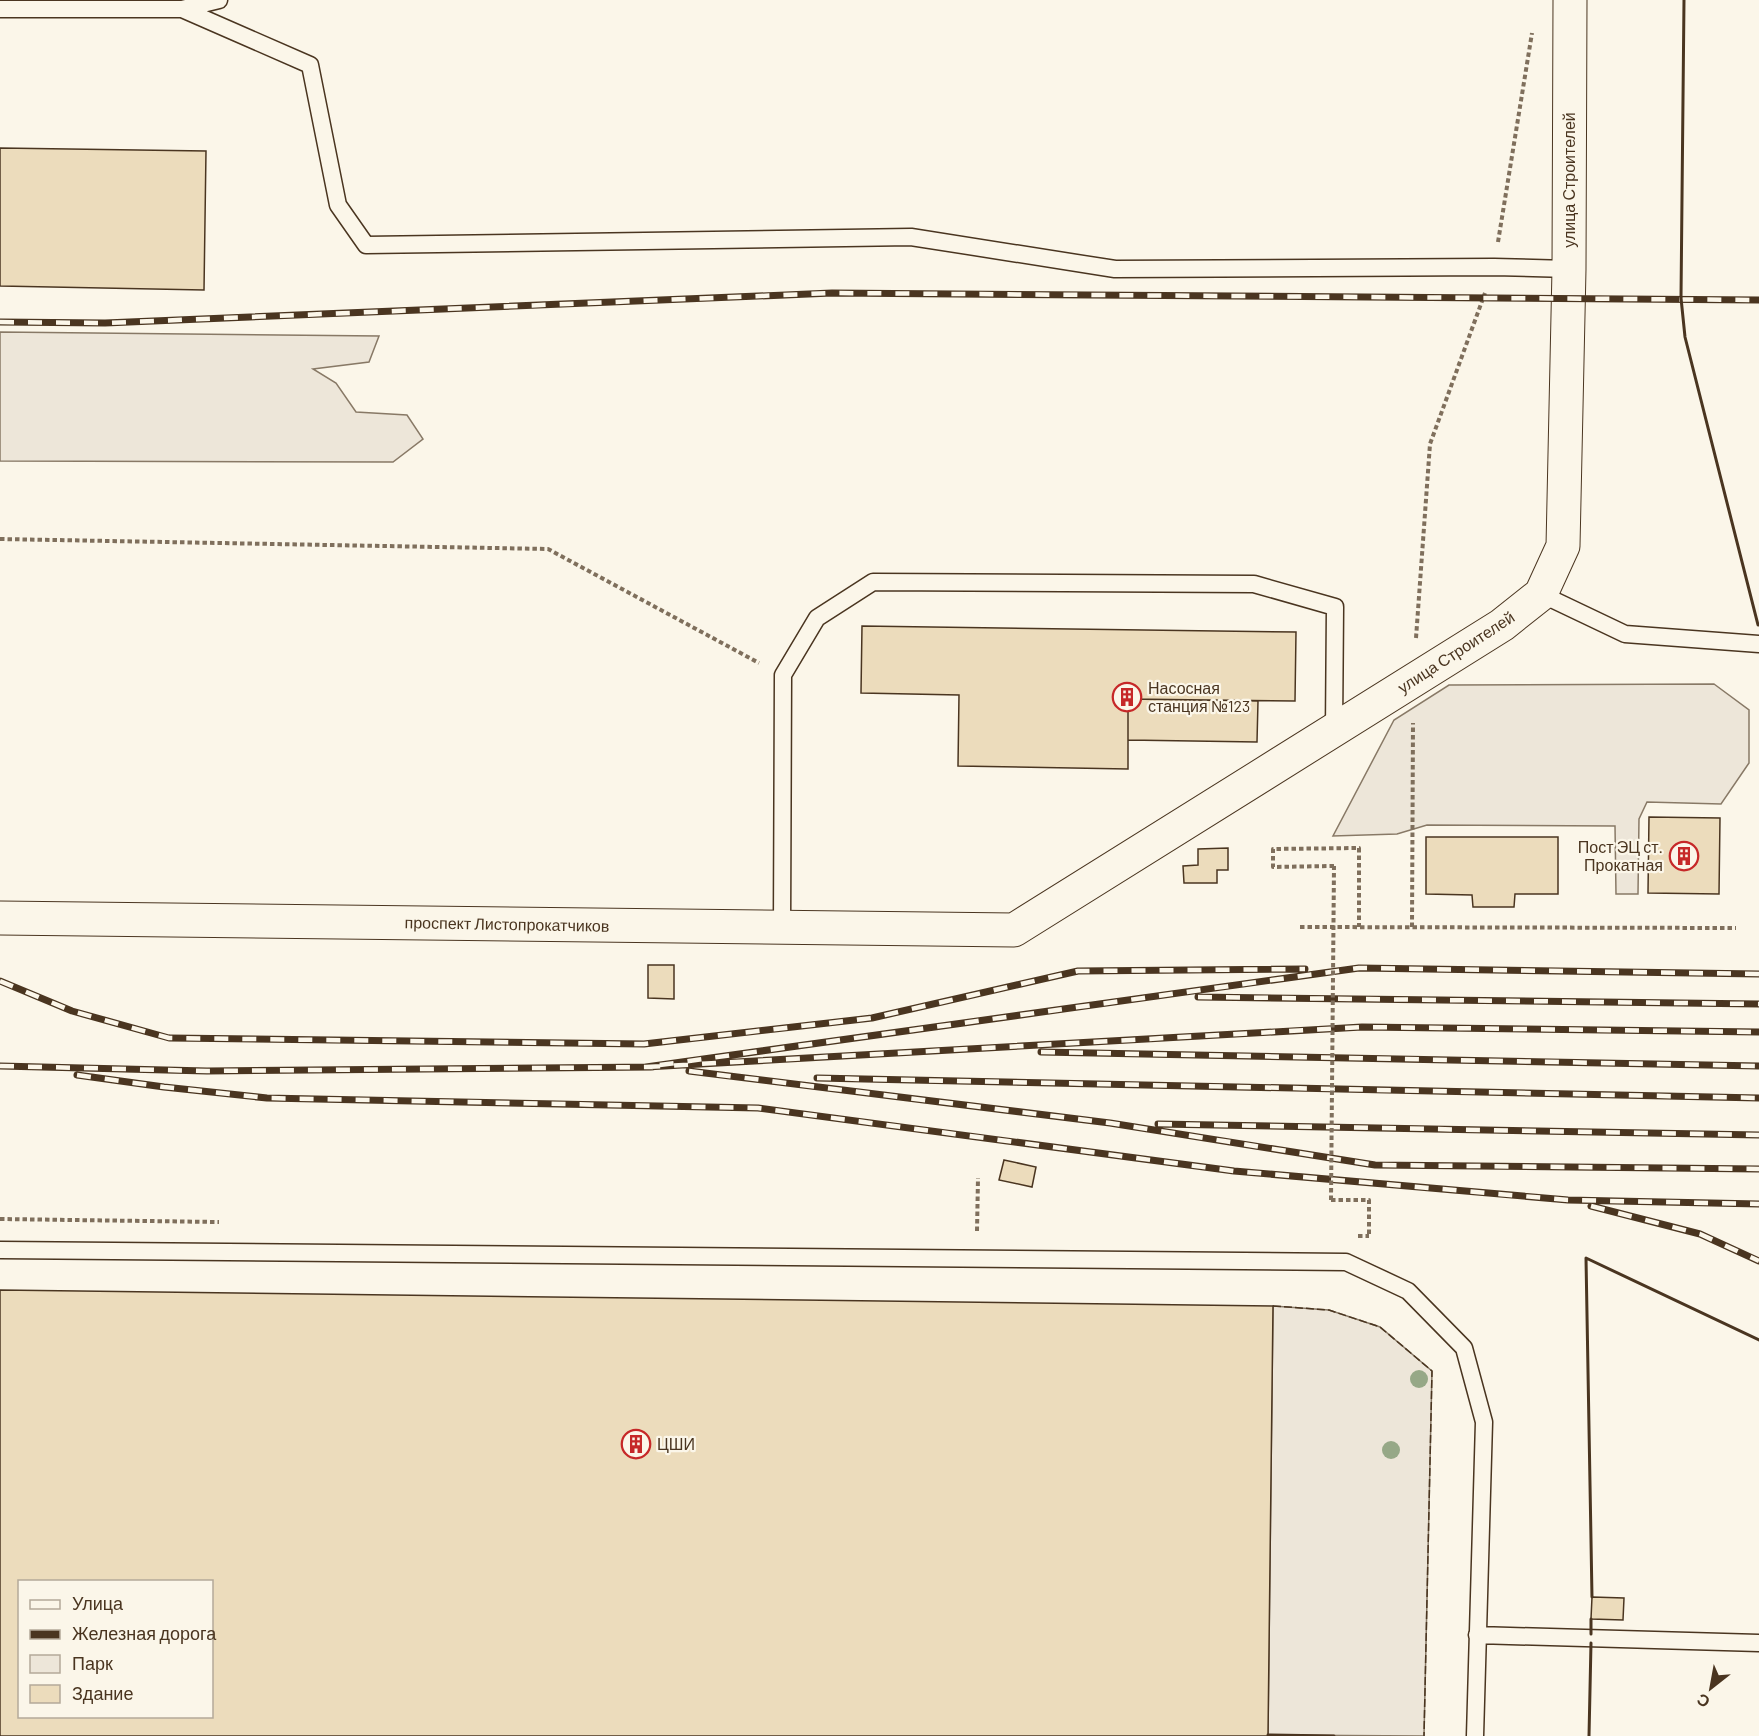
<svg xmlns="http://www.w3.org/2000/svg" width="1759" height="1736" viewBox="0 0 1759 1736" font-family="Barlow,sans-serif">
  <style>
    .green { fill: #ede6d9; stroke: #887966; stroke-width: 1.5 }
    .building { fill: #ecdcbc; stroke: #4a3520; stroke-width: 1.5; fill-rule: evenodd }
    .lines { fill: none; stroke-linecap: round; stroke-linejoin: round }
    .lane-casing { stroke: #4a3520; stroke-width: 19 }
    .street-casing { stroke: #4a3520; stroke-width: 35 }
    .path { stroke: #7f6f5c; stroke-width: 4; stroke-dasharray: 4.5 3; stroke-linecap: butt }
    .lane { stroke: #fbf6e9; stroke-width: 16 }
    .street { stroke: #fbf6e9; stroke-width: 33 }
    .rail-casing { stroke: #4a3520; stroke-width: 7 }
    .rail { stroke: #fbf6e9; stroke-width: 4.5; stroke-dasharray: 14; stroke-linecap: butt }
    .path-bridge { stroke: #7f6f5c; stroke-width: 4; stroke-dasharray: 4.5 3; stroke-linecap: butt }
    .fence { stroke: #4a3520; stroke-width: 1.5; stroke-dasharray: 8 3; stroke-linecap: butt }
    .wall { stroke: #4a3520; stroke-width: 3 }
    .tree { fill: #96a887 }
    .labels { text-anchor: middle; stroke-width: 4.5; stroke-linejoin: round; paint-order: stroke }
    .street-label { font-size: 16px; fill: #4a3520; stroke: #fbf6e9 }
    .poi-label { font-size: 16px; fill: #4a3520; stroke: #fbf6e9; text-anchor: start }
  </style>
  <rect width="100%" height="100%" fill="#fbf6e9"/>
  <path class="green" d="M0 332 379 336 369 362 313 369 336 383 356 412 407 415 423 439 393 462 0 461Z
    M1714 684 1749 710V763L1721 804 1647 802 1639 819 1638 894H1616L1615 826 1427 825 1397 834 1333 836 1394 720 1449 685Z
    M1273 1306 1329 1310 1380 1327 1432 1371 1424 1736 1268 1735Z"/>
  <path class="building" d="M0 148 206 151 204 290 0 286Z
    M862 626 1296 632 1295 701 1128 699V769L958 766 959 695 861 693Z
    M1128 699 1258 701 1257 742 1128 740Z
    M1649 817 1720 818 1719 894 1648 893Z
    M1426 837H1558V894H1515L1514 907H1473L1472 895 1426 894Z
    M1228 848V870H1217V883H1184L1183 866 1198 865V849Z
    M648 965H674V999L648 998Z
    M1004 1160 1036 1167 1032 1187 999 1180Z
    M0 1290 1273 1306 1268 1736H0ZM20 1582H212V1716H20Z
    M1592 1597 1624 1598 1623 1620 1591 1619Z"/>
  <g class="lines">
    <g class="lane-casing">
      <path id="lane" d="M0 9H182L310 65 338 205 366 245 911 237 1115 269 1494 267 1569 269
        M182 9 219 0
        M1541 594 1625 634 1759 644
        M782 927 783 675 817 618 873 582 1254 584 1335 607 1334 730
        M0 1250 1346 1262 1408 1291 1464 1348 1484 1422 1475 1736
        M1477 1635 1759 1643"/>
    </g>
    <g class="street-casing">
      <path id="street" d="M0 918 1014 930 1502 625 1541 594 1563 546 1569 269 1570 0"/>
    </g>
    <path class="path" d="M1498 242 1532 33
      M0 539 548 549 759 663
      M1416 638 1430 444 1485 293
      M1334 866 1273 867V849L1359 848V927
      M1300 927 1736 928
      M1412 927 1413 723
      M1331 1200H1369V1237
      M0 1219 219 1222
      M977 1231 978 1178
      M1358 1236H1369"/>
    <use href="#lane" class="lane"/>
    <use href="#street" class="street"/>
    <g class="rail-casing">
      <path id="rail" d="M0 322 105 323 832 293 1759 300
        M1759 974 1359 968 646 1067 1362 1027 1759 1032
        M0 981 72 1011 169 1038 644 1044 872 1018 1078 971 1305 969
        M1198 997 1759 1004
        M1041 1052 1759 1066
        M0 1066 207 1071 653 1067
        M689 1071 1110 1123 1375 1165 1759 1169
        M77 1075 164 1087 267 1098 758 1108 1234 1171 1568 1200 1759 1204
        M817 1078 1759 1098
        M1158 1124 1759 1135
        M1591 1206 1700 1234 1759 1261"/>
    </g>
    <use href="#rail" class="rail"/>
    <path class="path-bridge" d="M1331 1200 1334 866"/>
    <path class="fence" d="M1273 1306 1329 1310 1380 1327 1432 1371 1424 1736"/>
    <path class="wall" d="M1684 0 1681 298 1685 337 1758 625
      M1592 1597 1586 1258 1759 1340
      M1591 1634V1619
      M1268 1735 1334 1736
      M1589 1736 1591 1643"/>
  </g>
  <g class="tree">
    <circle cx="1419" cy="1379" r="9"/>
    <circle cx="1391" cy="1450" r="9"/>
  </g>
  <defs>
    <g id="building-ring" transform="scale(1.5)"><circle r="9.5" fill="#fbf6e9" stroke="#c62828" stroke-width="1.5"/><path d="M-4-6H4V6H1V3H-1V6H-4ZM-2.5-4.3h1.7v1.8h-1.7ZM.8-4.3h1.7v1.8H.8ZM-2.5-1h1.7V.8h-1.7ZM.8-1h1.7V.8H.8Z" fill="#c62828"/></g>
  </defs>
  <g fill-rule="evenodd">
    <use href="#building-ring" x="1127" y="697"/>
    <use href="#building-ring" x="1684" y="856"/>
    <use href="#building-ring" x="636" y="1444"/>
  </g>
  <g class="labels">
    <g class="street-label">
      <text transform="translate(1569 180) rotate(-90)" y="6">улица Строителей</text>
      <text transform="translate(1456 652) rotate(-33)" y="6">улица Строителей</text>
      <text transform="translate(507 924) rotate(1)" y="6">проспект Листопрокатчиков</text>
    </g>
    <g class="poi-label">
      <text x="1148" y="694">Насосная<tspan x="1148" dy="18">станция №123</tspan></text>
      <text x="1663" y="853" text-anchor="end">Пост ЭЦ ст.<tspan x="1663" dy="18">Прокатная</tspan></text>
      <text x="657" y="1450">ЦШИ</text>
    </g>
  </g>
  <rect x="18" y="1580" width="195" height="138" fill="#fbf6e9" stroke="#b4a999" stroke-width="1.5"/>
  <rect x="30" y="1600" width="30" height="9" fill="#fbf6e9" stroke="#b4a999" stroke-width="1.5"/>
  <text x="72" y="1610" font-size="18" fill="#4a3520">Улица</text>
  <rect x="30" y="1630" width="30" height="9" fill="#4a3520" stroke="#b4a999" stroke-width="1.5"/>
  <text x="72" y="1640" font-size="18" fill="#4a3520">Железная дорога</text>
  <rect x="30" y="1655" width="30" height="18" fill="#ede6d9" stroke="#b4a999" stroke-width="1.5"/>
  <text x="72" y="1670" font-size="18" fill="#4a3520">Парк</text>
  <rect x="30" y="1685" width="30" height="18" fill="#ecdcbc" stroke="#b4a999" stroke-width="1.5"/>
  <text x="72" y="1700" font-size="18" fill="#4a3520">Здание</text>
  <g transform="translate(1711 1688) rotate(211)" stroke="#fbf6e9" stroke-width="4.5" paint-order="stroke">
  <path d="M0-4.5L10 22L0 15L-10 22Z" fill="#4a3520"/>
  <text y="-9" font-size="16" font-weight="bold" text-anchor="middle" fill="#4a3520">С</text>
  </g>
</svg>
